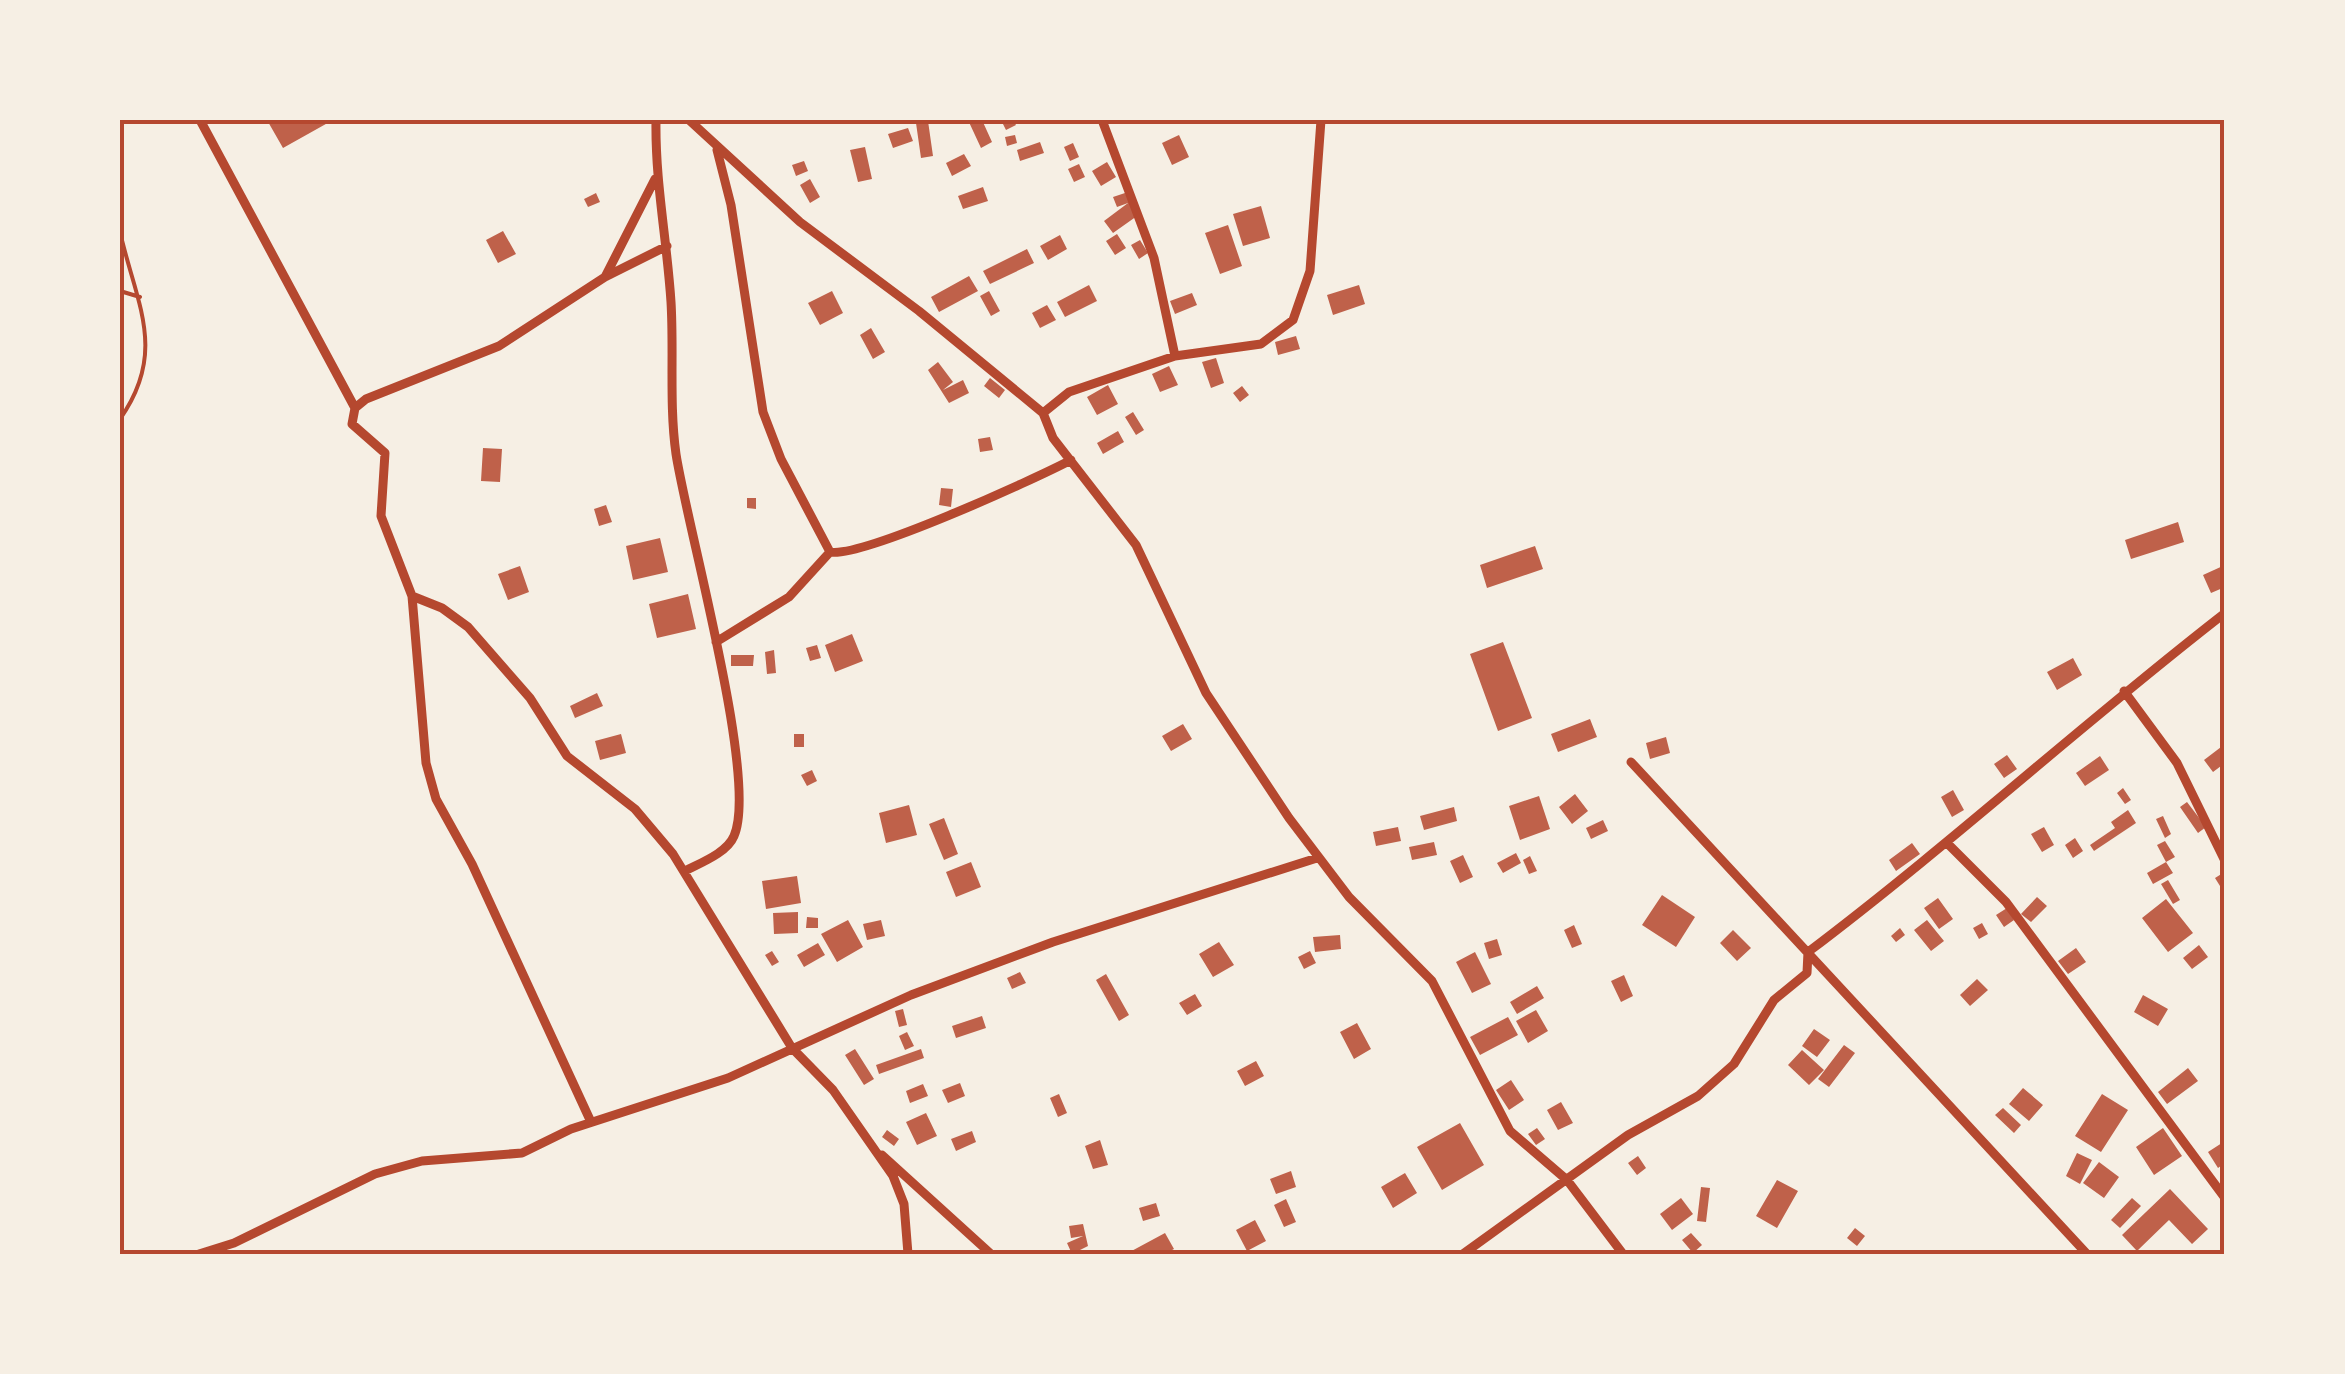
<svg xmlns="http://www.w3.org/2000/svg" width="2345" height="1374" viewBox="0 0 2345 1374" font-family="'Source Sans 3',sans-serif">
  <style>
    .building { fill: #bf614a }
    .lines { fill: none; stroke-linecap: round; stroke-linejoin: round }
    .path { stroke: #b5482f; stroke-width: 4 }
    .minor { stroke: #b5482f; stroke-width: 9 }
    .neatline { fill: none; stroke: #b5482f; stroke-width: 4 }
  </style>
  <rect width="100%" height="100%" fill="#f6efe4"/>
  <path class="building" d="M267 120H333L283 148Z
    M968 120H982L992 142 981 148Z
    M1001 120H1013L1016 125 1006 130Z
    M928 121 933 156 921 158 916 123Z
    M908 128 913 141 893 148 888 134Z
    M1015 135 1017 143 1007 146 1005 137Z
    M1179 135 1189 157 1172 165 1162 143Z
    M1040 142 1044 153 1020 161 1017 150Z
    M1073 143 1079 157 1070 161 1064 147Z
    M865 147 872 179 858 182 850 150Z
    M964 154 971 166 952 176 946 163Z
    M804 161 808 171 796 176 792 165Z
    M1107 162 1116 177 1101 186 1092 171Z
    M1079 164 1085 177 1074 182 1068 169Z
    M810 179 820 197 810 203 800 185Z
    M983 187 988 201 963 209 958 196Z
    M596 193 600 202 588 207 584 199Z
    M1125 193 1137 216 1113 233 1104 221 1128 203 1117 207 1113 197Z
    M1261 206 1270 238 1243 246 1233 214Z
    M1228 225 1242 266 1220 274 1205 233Z
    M503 231 516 254 498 263 486 240Z
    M1117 234 1126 248 1115 255 1106 241Z
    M1060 235 1067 249 1048 260 1040 246Z
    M1140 240 1148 253 1139 259 1131 245Z
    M1027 249 1034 263 990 284 983 271Z
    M969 276 978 291 939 312 931 297Z
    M1089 285 1097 301 1065 317 1057 302Z
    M1359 285 1365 304 1333 315 1327 295Z
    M832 291 843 313 820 325 808 303Z
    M989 291 1000 311 991 316 980 296Z
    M1192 293 1197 305 1175 314 1170 301Z
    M1047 305 1056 320 1040 328 1032 313Z
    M871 328 885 352 873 359 860 335Z
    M1296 336 1300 349 1278 355 1275 342Z
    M1216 358 1224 383 1211 388 1202 362Z
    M938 362 953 382 943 390 963 380 969 393 949 403 928 370Z
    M1169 366 1178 385 1160 392 1152 374Z
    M990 378 1005 390 999 398 984 386Z
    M1108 385 1118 404 1097 415 1087 397Z
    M1242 386 1249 395 1240 402 1233 393Z
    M1133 412 1144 430 1136 435 1125 417Z
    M1118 431 1124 442 1103 454 1097 443Z
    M990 437 993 450 980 452 978 439Z
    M483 448 502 449 500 482 481 481Z
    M941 488 953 489 951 507 939 505Z
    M747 498H756V509L747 508Z
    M606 505 612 522 599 526 594 509Z
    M2178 522 2184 542 2131 559 2125 540Z
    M660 538 668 572 633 580 626 546Z
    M1535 546 1543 569 1487 588 1480 565Z
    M2225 565V587L2211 593 2203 575Z
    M520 566 529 592 508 600 498 574Z
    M688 594 696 629 657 638 649 604Z
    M852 634 863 661 835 672 825 645Z
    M1503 642 1532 718 1498 731 1470 654Z
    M817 645 821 658 810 661 806 648Z
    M774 650 776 673 767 674 765 652Z
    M731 655H754L753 666H731Z
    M2073 658 2082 675 2057 690 2047 672Z
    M597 693 603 706 575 718 570 706Z
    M1590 719 1597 737 1558 752 1551 734Z
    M1183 724 1192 739 1171 751 1162 736Z
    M621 734 626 753 600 760 595 741Z
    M794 734H804V747H794Z
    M1666 737 1670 753 1650 759 1646 743Z
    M2225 744V763L2213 772 2204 760Z
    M2007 755 2017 769 2004 778 1994 764Z
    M2100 756 2109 770 2085 786 2076 773Z
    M812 770 817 781 807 786 801 775Z
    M2123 788 2131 800 2125 804 2117 793Z
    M1953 790 1964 810 1952 817 1941 797Z
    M1575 794 1588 811 1572 824 1559 807Z
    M1539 796 1550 829 1520 840 1509 806Z
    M2187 802 2206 827 2198 833 2180 807Z
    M909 805 917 835 886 843 879 813Z
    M1454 807 1457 821 1424 830 1420 816Z
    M2128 810 2136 823 2094 851 2090 845 2115 828 2111 822Z
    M2163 816 2171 834 2165 838 2156 819Z
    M944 818 958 854 944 860 929 824Z
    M1603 820 1608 831 1591 839 1586 828Z
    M1398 827 1401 841 1376 846 1373 832Z
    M2044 827 2054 845 2042 852 2031 834Z
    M2075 838 2083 851 2073 858 2065 845Z
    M2165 841 2175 857 2166 862 2173 873 2153 884 2147 873 2166 862 2157 845Z
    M1434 842 1437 855 1412 860 1409 847Z
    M1912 843 1920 854 1896 871 1889 860Z
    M1516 853 1521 863 1503 873 1497 863Z
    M1463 855 1473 877 1460 883 1450 861Z
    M1530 856 1537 871 1529 874 1523 860Z
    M971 862 981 887 956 897 946 872Z
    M2223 873 2225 876V894L2215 878Z
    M797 876 801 903 766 909 762 881Z
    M2168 880 2180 900 2173 904 2161 884Z
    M1662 895 1695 917 1676 947 1642 925Z
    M2037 897 2047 906 2031 922 2021 914Z
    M1938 898 1953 919 1939 929 1924 908Z
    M2166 899 2193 933 2168 952 2142 918Z
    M2007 908 2014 920 2004 927 1996 915Z
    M798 912V933L774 934 773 913Z
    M807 917 818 918V928H806Z
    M848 920 863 947 837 962 821 934Z
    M881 920 885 936 867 940 863 924Z
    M1927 920 1944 941 1931 951 1914 930Z
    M1982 923 1988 934 1979 939 1973 928Z
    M1574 925 1582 944 1572 948 1564 930Z
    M1900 928 1905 935 1896 942 1891 936Z
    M1733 930 1751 948 1737 961 1720 943Z
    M1340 935 1341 949 1315 952 1313 937Z
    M1497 939 1502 955 1489 959 1484 943Z
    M1219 942 1234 965 1213 977 1199 954Z
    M818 943 825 955 804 967 797 955Z
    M2199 945 2208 957 2192 969 2183 958Z
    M2076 948 2086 962 2068 974 2058 961Z
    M772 951 779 962 772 966 765 955Z
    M1310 951 1316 963 1304 969 1298 957Z
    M1475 952 1491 984 1472 993 1456 962Z
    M1020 972 1026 983 1012 989 1007 978Z
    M1106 974 1129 1015 1119 1021 1096 980Z
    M1624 975 1633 996 1621 1002 1611 981Z
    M1977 979 1988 990 1970 1006 1960 995Z
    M1537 986 1544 998 1517 1014 1510 1002Z
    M1195 994 1202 1006 1187 1015 1179 1003Z
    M2143 995 2168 1009 2158 1026 2134 1012Z
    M903 1009 907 1025 899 1027 895 1011Z
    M1536 1010 1548 1031 1528 1043 1516 1021Z
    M982 1016 986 1028 956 1038 952 1026Z
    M1508 1017 1518 1035 1480 1055 1470 1037Z
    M1357 1023 1371 1049 1354 1059 1340 1032Z
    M1814 1029 1830 1040 1817 1057 1802 1046Z
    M907 1032 914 1046 905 1050 899 1036Z
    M1844 1045 1855 1053 1829 1087 1818 1079Z
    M855 1049 874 1079 864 1085 845 1055Z
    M921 1049 924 1058 879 1074 876 1065Z
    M1802 1050 1824 1070 1809 1085 1788 1065Z
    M1256 1061 1264 1076 1245 1086 1237 1071Z
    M2188 1068 2198 1081 2167 1104 2158 1092Z
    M1511 1080 1524 1100 1509 1110 1496 1090Z
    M960 1083 965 1096 948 1103 942 1090Z
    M923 1084 928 1096 910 1103 906 1091Z
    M2023 1088 2043 1105 2029 1121 2009 1104Z
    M1059 1094 1067 1113 1058 1117 1050 1098Z
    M2102 1094 2128 1110 2101 1152 2075 1136Z
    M1561 1102 1573 1123 1558 1130 1547 1110Z
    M2003 1108 2021 1125 2014 1133 1995 1115Z
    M926 1113 937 1136 917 1145 906 1122Z
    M1460 1123 1484 1165 1442 1190 1417 1147Z
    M1537 1128 1545 1139 1536 1145 1528 1134Z
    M2163 1128 2182 1156 2154 1175 2136 1147Z
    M887 1130 899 1139 894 1146 882 1137Z
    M972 1131 976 1142 956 1151 951 1139Z
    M1100 1140 1108 1165 1093 1169 1085 1146Z
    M2225 1141V1163L2218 1168 2208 1152Z
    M2077 1153 2092 1160 2080 1184 2066 1176Z
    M1638 1156 1646 1168 1637 1175 1628 1163Z
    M2099 1162 2119 1177 2104 1198 2083 1183Z
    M1291 1171 1296 1187 1276 1194 1270 1179Z
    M1405 1173 1417 1193 1393 1208 1381 1187Z
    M1777 1180 1798 1191 1777 1228 1756 1216Z
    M1701 1187 1710 1188 1706 1222 1697 1221Z
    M2170 1189 2208 1229 2192 1244 2169 1220 2137 1251 2122 1235Z
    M1681 1198 1693 1214 1672 1230 1660 1214Z
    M2132 1198 2141 1206 2120 1228 2111 1220Z
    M1286 1199 1296 1222 1284 1227 1274 1205Z
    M1156 1203 1160 1216 1143 1221 1139 1208Z
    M1255 1220 1266 1241 1247 1251 1236 1230Z
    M1083 1224 1088 1246 1072 1254 1067 1243 1083 1236 1071 1238 1069 1226Z
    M1855 1228 1865 1236 1857 1246 1847 1238Z
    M1165 1233 1174 1249 1164 1254H1126Z
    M1691 1233 1702 1245 1693 1253 1682 1240Z"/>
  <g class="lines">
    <path class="path" d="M120 232C136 303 168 351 120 419
      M120 291 140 297"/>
    <path class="minor" d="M200 120 355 408 352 424 385 453 381 516 412 596 426 763 436 799 472 864 591 1122
      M656 120C655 182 667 240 671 302 674 352 669 404 676 454 687 527 759 780 734 836 727 853 700 863 685 871
      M689 120 800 222 919 311 1043 413 1053 438 1136 545 1206 693 1289 818 1349 897 1432 981 1510 1131 1567 1180 1623 1254
      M1102 120 1154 258 1175 356
      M717 150 731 205 763 412 781 459 830 552
      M605 277 655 179
      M355 408 366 399 499 346 605 277 667 246
      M1043 413 1069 392 1175 356 1261 344 1293 320 1310 271 1321 120
      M830 552C862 558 1035 479 1071 460
      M412 596 442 608 468 627 530 698 567 756 635 809 673 854 792 1048 833 1090 893 1176 904 1204 908 1254
      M716 642 789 597 830 552
      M2124 691 2177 763 2225 861
      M1631 762 2087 1254
      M1947 843 2006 902 2225 1198
      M1808 952C1951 844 2083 723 2225 613
      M882 1155 991 1254
      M199 1254 234 1243 375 1174 422 1161 522 1153 571 1129 728 1078 911 995 1053 942 1317 858
      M1463 1254 1628 1135 1698 1096 1734 1064 1774 1000 1807 973 1808 952"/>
  </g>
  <rect width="2345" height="1374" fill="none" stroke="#f6efe4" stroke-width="245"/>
  <rect x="122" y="122" width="2100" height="1130" class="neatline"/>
</svg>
